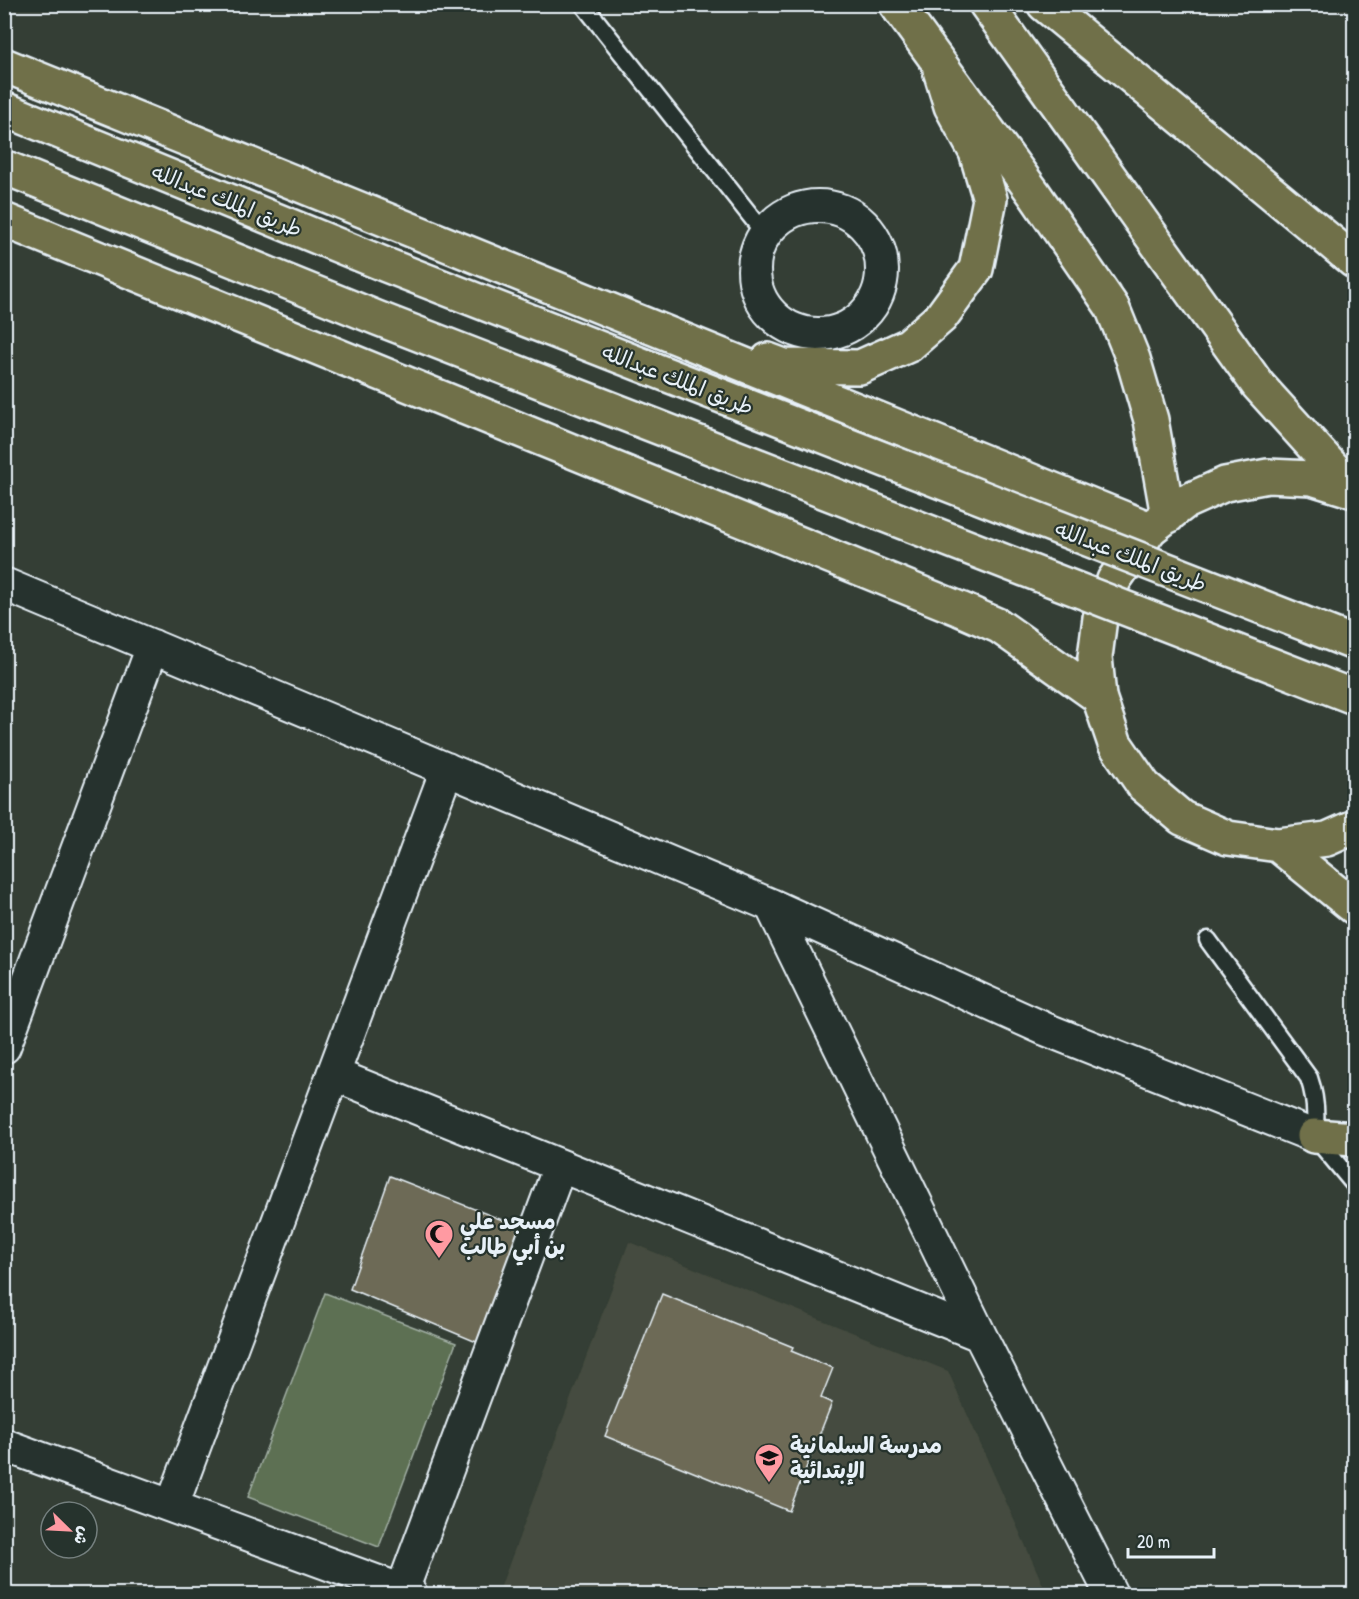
<svg xmlns="http://www.w3.org/2000/svg" width="1359" height="1599" viewBox="0 0 1359 1599" font-family="'Patrick Hand','Playpen Sans Arabic',sans-serif">
  <style>
    .built { fill: #454c3f }
    .green { fill: #5d6f52; stroke: #a2b0a5; stroke-width: 1.5 }
    .building { fill: #6d6b56; stroke: #e8f1f8; stroke-width: 1.5 }
    .lines { fill: none; stroke-linecap: round; stroke-linejoin: round }
    .service-casing { stroke: #e8f1f8; stroke-width: 21 }
    .minor-casing { stroke: #e8f1f8; stroke-width: 36 }
    .primary-casing { stroke: #e8f1f8; stroke-width: 38 }
    .trunk-casing { stroke: #e8f1f8; stroke-width: 38 }
    .service { stroke: #26332d; stroke-width: 16 }
    .minor { stroke: #26332d; stroke-width: 32 }
    .primary { stroke: #70704a; stroke-width: 33 }
    .trunk { stroke: #70704a; stroke-width: 33 }
    .primary-bridge-casing { stroke: #e8f1f8; stroke-width: 38; stroke-linecap: butt }
    .primary-bridge { stroke: #70704a; stroke-width: 33 }
    .labels { text-anchor: middle; stroke-width: 4.5; stroke-linejoin: round; paint-order: stroke }
    .street-label { font-size: 22px; fill: #e8f1f8; stroke: #26332d }
    .poi-label { font-size: 22px; font-weight: bold; fill: #e8f1f8; stroke: #26332d; text-anchor: start }
  </style>
  <rect width="100%" height="100%" fill="#343e35"/>
  <filter id="ink" filterUnits="userSpaceOnUse"><feTurbulence type="fractalNoise" baseFrequency=".0167" numOctaves="2"/><feDisplacementMap in="SourceGraphic" scale="12" xChannelSelector="R" yChannelSelector="G"/><feConvolveMatrix kernelMatrix="1 2 1 2 8 2 1 2 1" color-interpolation-filters="sRGB"/></filter>
  <g filter="url(#ink)">
    <path class="built" d="M629 1242 948 1371 1047 1594H498Z"/>
    <path class="green" d="M325 1293 456 1343 379 1547 248 1497Z"/>
    <path class="building" d="M390 1176 528 1230 486 1346 350 1289Z
      M662 1294 793 1347 791 1351 833 1368 821 1398 832 1403 789 1511 605 1436Z"/>
    <g class="lines">
      <g class="service-casing">
        <path id="service" d="M583 4 765 234
          M1208 940 1309 1078C1316 1098 1317 1115 1314 1136L1354 1184"/>
      </g>
      <g class="minor-casing">
        <path id="minor" d="M754 270a64 64 0 1 1 128 0a64 64 0 1 1-128 0Z
          M4 584 771 905 1045 1029 1314 1136
          M771 905 980 1335 1111 1594
          M4 1047 153 646
          M333 1074 980 1335
          M4 1445 411 1594
          M172 1506 447 769
          M402 1591 560 1166"/>
      </g>
      <g class="primary-casing">
        <path id="primary" d="M4 65 1150 529
          M4 220 960 609 999 626 1099 697
          M768 360 784 366 860 367 909 345 941 317 976 269 990 199 976 152 951 106 940 70"/>
      </g>
      <g class="trunk-casing">
        <path id="trunk" d="M896 4 1035 195 1112 307 1133 359 1151 420 1168 516
          M986 4 1258 385 1354 491
          M1044 4 1354 261
          M1354 491 1312 478 1268 476 1225 484 1185 502 1150 529 1114 580 1100 618 1095 657 1099 697 1115 744 1144 786 1182 818 1228 838 1278 845 1327 839 1354 827
          M1278 845 1354 907
          M1314 1136 1354 1139"/>
      </g>
      <use href="#service" class="service"/>
      <use href="#minor" class="minor"/>
      <use href="#primary" class="primary"/>
      <use href="#trunk" class="trunk"/>
      <g class="primary-bridge-casing">
        <path id="primary-bridge" d="M4 109 386 265 1354 643
          M4 167 377 318 1354 697"/>
      </g>
      <use href="#primary-bridge" class="primary-bridge"/>
    </g>
  </g>
  <defs>
    <g id="mosque-pin" transform="scale(1.5)"><path d="M0 17L-7.5 6A9.5 9.5 0 1 1 7.5 6Z" fill="#ff9aa2" stroke="#26332d"/><path d="M3.5-4.9A6 6 0 1 0 3.5 4.9A5 5 0 1 1 3.5-4.9Z" fill="#111"/></g>
    <g id="school-pin" transform="scale(1.5)"><path d="M0 17L-7.5 6A9.5 9.5 0 1 1 7.5 6Z" fill="#ff9aa2" stroke="#26332d"/><path d="M0-5L7-2L0 1L-7-2ZM-4 1L0 2.5L4 1V4Q0 6-4 4Z" fill="#111"/></g>
  </defs>
  <g fill-rule="evenodd">
    <use href="#mosque-pin" x="439" y="1234"/>
    <use href="#school-pin" x="769" y="1458"/>
  </g>
  <g class="labels">
    <g class="street-label">
      <text transform="translate(227 200) rotate(22)" y="8">طريق الملك عبدالله</text>
      <text transform="translate(678 379) rotate(21)" y="8">طريق الملك عبدالله</text>
      <text transform="translate(1131 556) rotate(21)" y="8">طريق الملك عبدالله</text>
    </g>
    <g class="poi-label">
      <text x="460" y="1229">مسجد علي<tspan x="460" dy="25">بن أبي طالب</tspan></text>
      <text x="790" y="1453">مدرسة السلمانية<tspan x="790" dy="25">الإبتدائية</tspan></text>
    </g>
  </g>
  <rect width="1359" height="1599" fill="none" stroke="#26332d" stroke-width="24"/>
  <rect x="12" y="12" width="1335" height="1575" fill="none" stroke="#e8f1f8" stroke-width="2" filter="url(#ink)"/>
  <g transform="translate(69 1530) rotate(114)"><circle r="28" fill="#26332d" stroke="#747f7e" stroke-width="1.5"/>
  <path d="M0-4.5L10 22L0 15L-10 22Z" fill="#ff9aa2"/>
  <text y="-9" font-size="16" font-weight="bold" text-anchor="middle" fill="#e8f1f8">ش</text>
  </g>
  <path d="M1128 1548v9h86v-9" fill="none" stroke="#e8f1f8" stroke-width="3"/>
  <text x="1137" y="1548" font-size="18" fill="#e8f1f8" stroke="#26332d" stroke-width="4.5" paint-order="stroke">20 m</text>
</svg>
